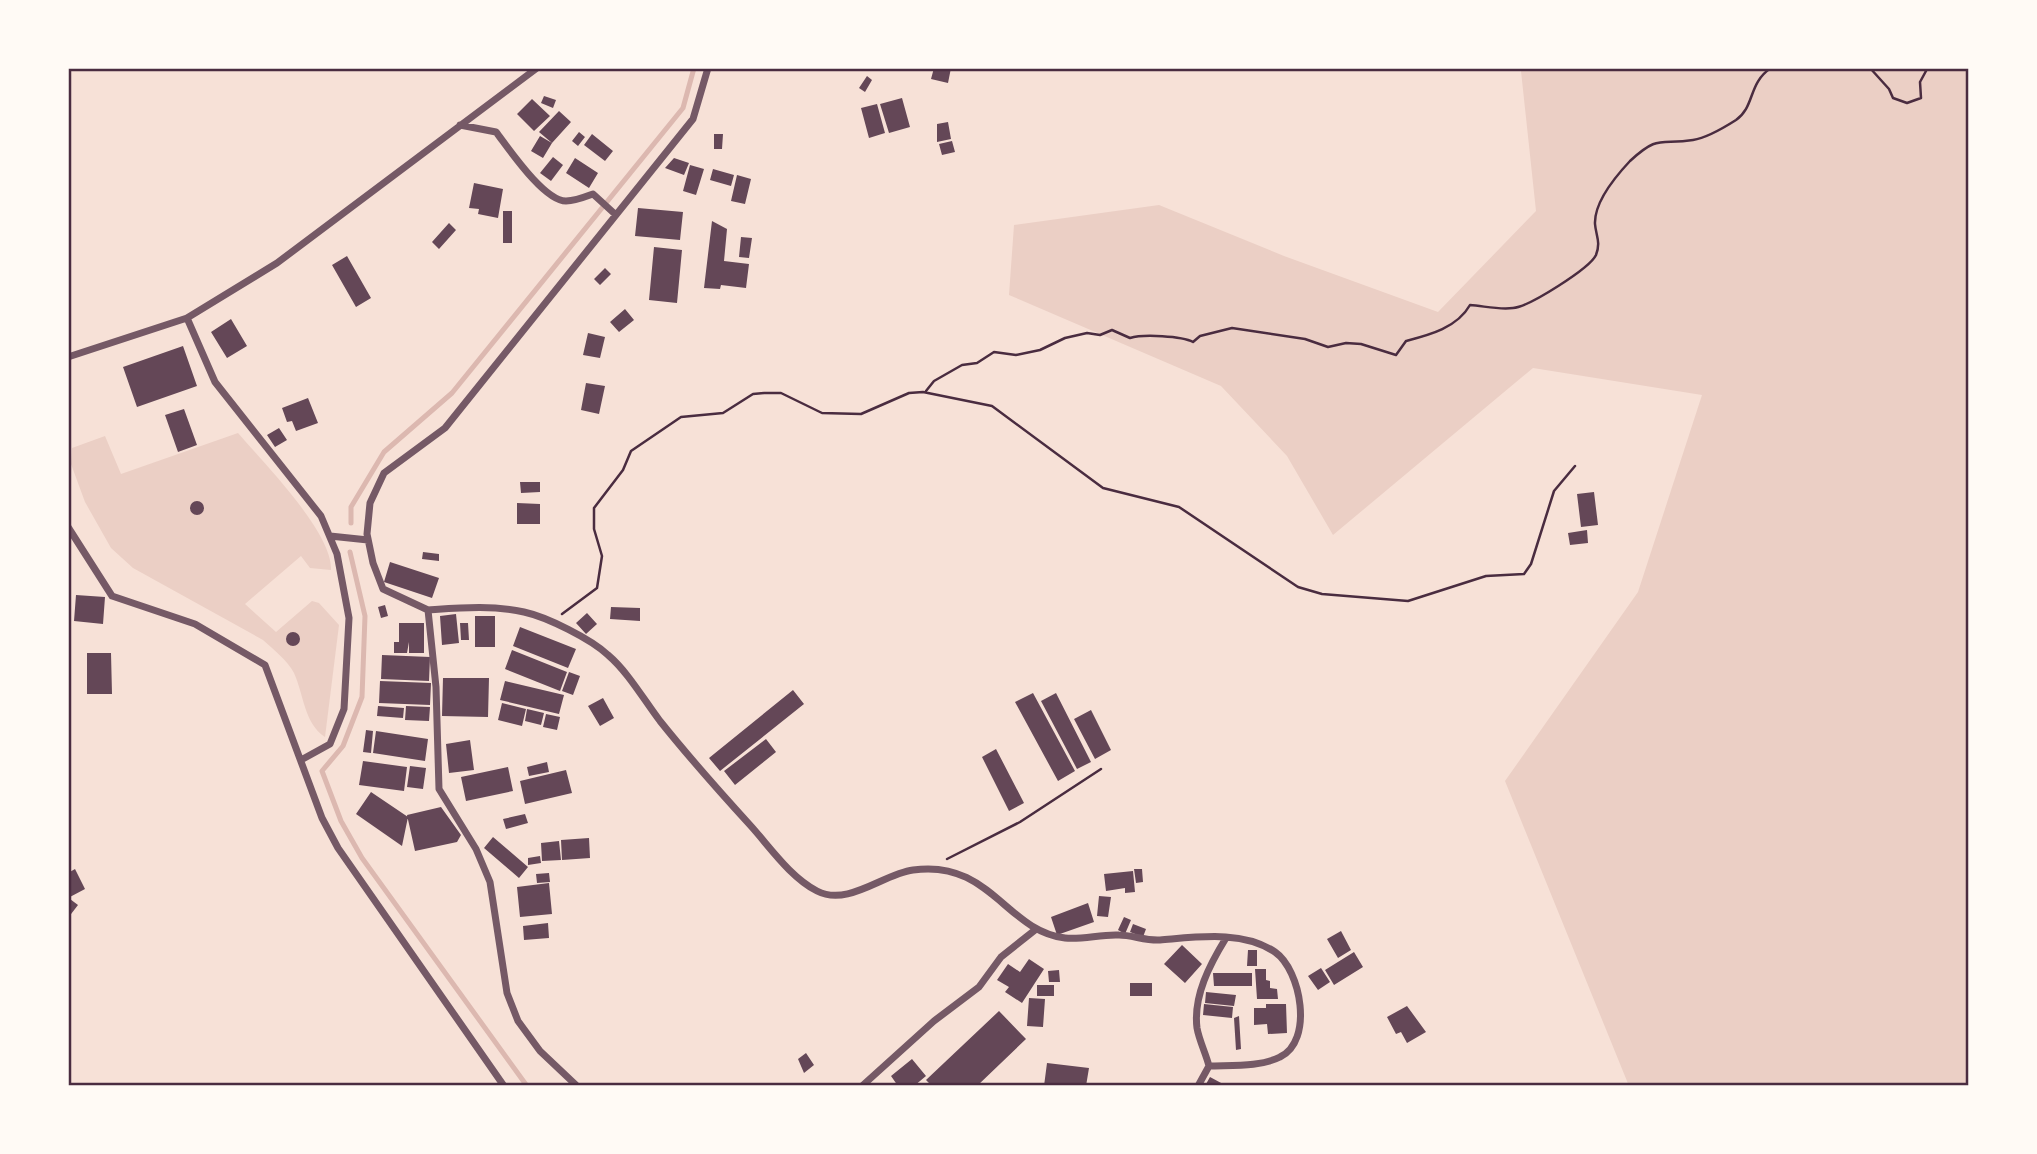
<svg xmlns="http://www.w3.org/2000/svg" width="2037" height="1154" viewBox="0 0 2037 1154" font-family="'Golos Text',sans-serif">
  <style>
    .green { fill: #ebcfc5 }
    .lines { fill: none; stroke-linecap: round; stroke-linejoin: round }
    .stream { stroke: #dcb8b0; stroke-width: 5 }
    .building { fill: #644757 }
    .path { stroke: #4a2c40; stroke-width: 2.5 }
    .minor { stroke: #755966; stroke-width: 7 }
    .neatline { fill: none; stroke: #4a2c40; stroke-width: 2.5 }
  </style>
  <rect width="100%" height="100%" fill="#f7e1d7"/>
  <path class="green" d="M1510 68H1969V1086H1629L1505 781 1638 592 1702 395 1533 368 1333 535 1287 456 1221 386 1009 295 1014 225 1159 205 1284 256 1438 312 1536 211 1521 71Z
    M238 433C263 462 333 533 331 570L310 568 301 556 245 604 276 632 312 601 319 603 339 625 325 737C304 723 304 695 294 673 287 660 274 650 263 640L133 568 111 548 85 502 71 464 72 448 105 436 121 474Z"/>
  <g class="lines">
    <path class="stream" d="M351 523V507L384 452 452 393 683 108 694 68
      M350 552 365 616 362 697 343 746 322 771 341 821 362 858 527 1086"/>
  </g>
  <path class="building" d="M934 68H951L948 83 931 79Z
    M867 76 872 80 865 92 859 88Z
    M544 96 556 100 553 108 541 103Z
    M902 98 910 127 889 133 880 104Z
    M532 99 550 116 534 131 517 114Z
    M877 104 885 133 869 138 861 108Z
    M559 111 571 122 552 143 539 132Z
    M948 122 951 139 937 142V124Z
    M579 132 585 137 578 146 572 141Z
    M592 134 613 151 605 161 584 145Z
    M714 134H723L722 149H714Z
    M540 136 552 143 543 158 531 151Z
    M952 141 955 152 942 155 939 144Z
    M553 157 563 165 551 181 540 173Z
    M575 158 598 173 589 188 566 173Z
    M674 158 689 163 684 175 665 168Z
    M690 165 704 169 696 195 683 191Z
    M713 169 734 175 731 186 710 180Z
    M737 175 751 179 745 204 731 201Z
    M474 183 503 189 498 218 478 214 479 209 469 208Z
    M638 208 683 212 680 240 635 236Z
    M503 211H512V243H503Z
    M712 221 727 229 724 261 749 264 746 288 721 285 720 289 704 288Z
    M449 223 456 230 439 249 432 242Z
    M741 237 752 238 749 258 739 257Z
    M654 247 682 250 677 303 649 300Z
    M347 256 371 298 356 307 332 265Z
    M605 268 611 274 600 285 594 279Z
    M625 309 634 320 619 332 610 322Z
    M231 319 247 346 227 358 211 332Z
    M588 333 605 337 600 358 583 355Z
    M183 346 197 386 137 407 123 367Z
    M586 383 605 386 599 414 581 410Z
    M308 398 318 423 296 431 292 421 287 422 282 408Z
    M184 409 197 445 178 452 165 415Z
    M279 428 287 440 275 447 267 435Z
    M520 482H540V492L521 493Z
    M1594 492 1598 525 1581 527 1577 494Z
    M190 508a7 7 0 1 1 14 0a7 7 0 1 1-14 0Z
    M517 503 540 504V524H517Z
    M1587 530 1588 543 1570 545 1568 533Z
    M423 552 439 554V561L422 559Z
    M390 562 439 578 432 598 384 582Z
    M76 595 105 597 103 624 74 621Z
    M385 605 388 616 381 618 378 607Z
    M611 607 640 608V621L610 619Z
    M587 613 597 624 586 634 576 623Z
    M456 614 459 643 442 645 440 616Z
    M475 616H495V647H475Z
    M399 623H424V653H409V642L407 653H394V642H399Z
    M460 623H468L469 640H461Z
    M520 627 576 649 568 668 513 646Z
    M286 639a7 7 0 1 1 14 0a7 7 0 1 1-14 0Z
    M512 650 567 672 560 691 505 669Z
    M87 653H111L112 694H87Z
    M382 655 430 657 429 681 381 679Z
    M569 672 580 676 573 695 562 691Z
    M443 678H489L488 717 442 716Z
    M380 681 431 683 430 705 379 703Z
    M505 681 564 695 559 714 500 700Z
    M793 690 804 704 720 771 709 758Z
    M1033 693 1075 771 1058 781 1015 702Z
    M1056 693 1091 762 1077 769 1041 701Z
    M603 698 614 718 600 726 588 706Z
    M502 703 526 709 522 726 498 720Z
    M378 706 404 708 403 718 377 716Z
    M406 706 430 707 429 721 405 720Z
    M527 709 544 713 541 725 525 721Z
    M1091 710 1111 750 1095 759 1074 719Z
    M546 714 560 717 557 730 543 727Z
    M366 730 373 731 371 753 363 752Z
    M376 731 428 739 425 761 373 753Z
    M766 739 776 752 735 785 724 771Z
    M470 740 474 770 449 773 446 744Z
    M996 749 1024 803 1009 811 982 757Z
    M363 761 407 767 404 791 359 785Z
    M547 762 549 772 529 776 527 767Z
    M410 766 426 768 423 789 407 787Z
    M508 767 513 791 466 801 461 777Z
    M566 770 572 793 525 804 520 781Z
    M371 792 408 817 402 846 356 814Z
    M441 807 461 835 457 842 415 851 407 815Z
    M525 814 528 823 506 829 503 819Z
    M493 837 528 867 519 878 484 848Z
    M589 838 590 858 562 860 561 840Z
    M559 841 561 860 542 861 541 843Z
    M540 856 541 863 528 865V858Z
    M75 869 85 889 68 898V873Z
    M1134 869H1142L1143 882 1136 883Z
    M1133 871 1135 892 1125 893V888L1106 891 1104 874Z
    M549 873 550 882 537 883 536 874Z
    M549 883 552 914 520 917 517 887Z
    M1099 896 1111 897 1108 917 1097 916Z
    M70 899 78 905 68 918V901Z
    M1088 903 1094 922 1057 935 1051 917Z
    M1124 917 1131 920 1125 934 1118 930Z
    M548 923 549 938 524 940 523 926Z
    M1133 924 1146 929 1143 937 1130 932Z
    M1341 931 1351 950 1338 958 1327 939Z
    M1182 945 1202 964 1185 983 1164 964Z
    M1248 950H1257V966H1247Z
    M1354 952 1363 967 1334 985 1325 970Z
    M1029 959 1044 969 1022 1003 1005 992 1009 987 997 980 1008 964 1020 972Z
    M1321 968 1330 982 1318 990 1308 976Z
    M1255 969H1266V980L1270 981V988L1277 989 1278 999H1257Z
    M1059 970 1060 982H1049L1048 971Z
    M1213 973H1252V986H1214Z
    M1130 983H1152V996H1130Z
    M1037 985H1054V996H1037Z
    M1206 992 1236 995 1234 1006 1205 1003Z
    M1029 998 1045 999 1043 1027 1027 1026Z
    M1204 1004 1233 1007 1232 1018 1203 1015Z
    M1266 1004H1286L1287 1033 1268 1034 1267 1024 1254 1025V1008H1266Z
    M1407 1006 1426 1032 1407 1043 1401 1032 1396 1034 1387 1017Z
    M999 1011 1026 1039 977 1086H932L926 1080Z
    M1239 1016 1241 1049 1236 1050 1234 1018Z
    M806 1053 814 1065 804 1073 798 1059Z
    M912 1059 926 1076 914 1086H898L891 1076Z
    M1047 1063 1089 1068 1086 1086H1044Z
    M1210 1077 1223 1084 1222 1086 1206 1084Z"/>
  <g class="lines">
    <path class="path" d="M1870 68 1889 89 1893 98 1907 103 1921 98 1920 82 1926 71 1923 68
      M926 391 934 381 962 365 977 363 994 352 1016 355 1040 350 1065 338 1087 333 1100 335 1112 330 1130 338C1143 334 1182 336 1193 342L1200 336 1232 328 1305 339 1328 347 1346 343 1361 344 1396 355 1406 341C1429 335 1457 328 1470 305 1484 306 1499 310 1513 308 1529 307 1590 268 1596 255 1601 242 1596 236 1595 224 1594 202 1615 177 1630 161 1659 134 1660 145 1693 140 1706 138 1725 127 1736 120 1755 107 1748 83 1771 68
      M562 614 597 588 602 556 594 529V508L623 470 631 451 681 417 723 413 753 394 764 393H781L822 413 861 414 909 393 923 392 992 406 1103 488 1179 507 1298 587 1322 594 1408 601 1486 576 1524 574 1531 564 1554 491 1575 466
      M947 859 1020 822 1101 769"/>
    <path class="minor" d="M460 125 496 132C509 149 544 201 566 201 575 201 585 197 593 194L616 215
      M187 318 277 263 537 68
      M68 357 187 318 215 382 321 516 337 554 349 618 344 709 330 744 301 760
      M68 527 112 596 195 624 265 665 322 818 338 848 504 1086
      M330 536 368 540
      M428 610C459 608 493 605 524 612 547 617 591 639 608 655 628 672 644 700 660 721 688 756 719 791 750 825 770 847 790 877 817 891 848 907 883 874 913 870 990 859 1006 931 1065 938 1082 940 1101 934 1119 935 1132 935 1146 941 1160 940 1197 937 1243 930 1275 952 1301 970 1314 1041 1280 1057 1261 1067 1231 1065 1209 1066
      M577 1086 540 1051 518 1021 507 993 490 882 476 849 439 789 436 687 428 610 383 589 373 563 367 534 370 503 384 473 445 428 693 119 708 68
      M862 1086 934 1021 979 987 1001 957 1035 930
      M1198 1086 1209 1066C1206 1054 1199 1040 1197 1028 1193 996 1210 964 1226 938"/>
  </g>
  <rect width="2037" height="1154" fill="none" stroke="#fffaf5" stroke-width="140"/>
  <rect x="70" y="70" width="1897" height="1014" class="neatline"/>
</svg>
